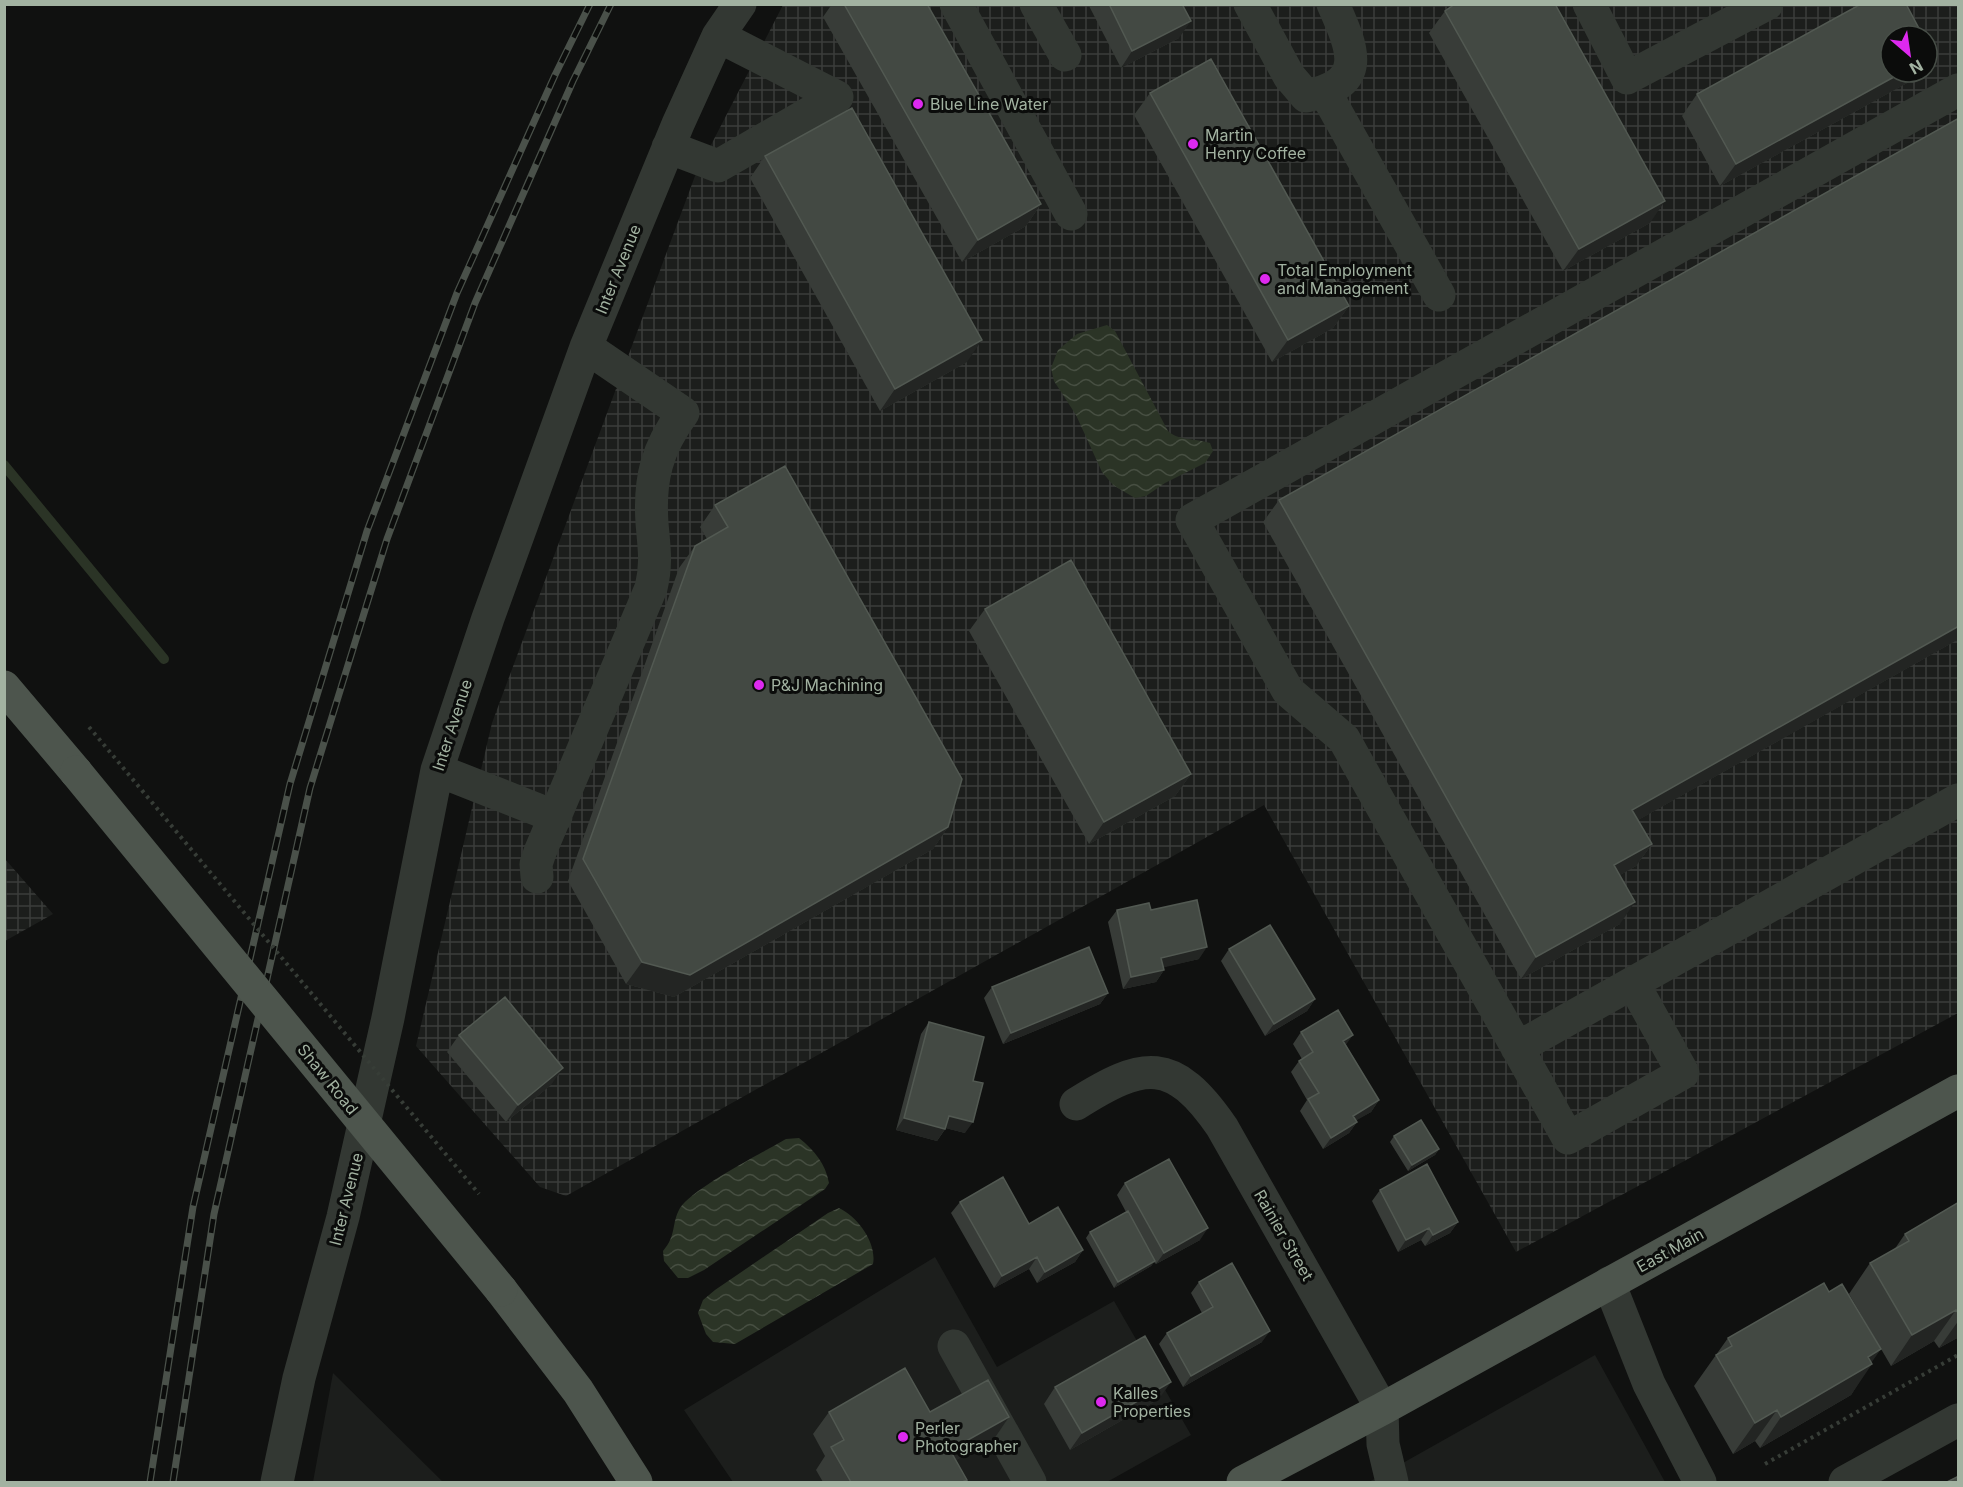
<svg xmlns="http://www.w3.org/2000/svg" width="1963" height="1487" viewBox="0 0 1963 1487" font-family="Inter,sans-serif">
  <style>
    .built { fill: #1c1e1c }
    .industrial { fill: url(#industrial-grid); fill-rule: evenodd }
    .water { fill: url(#water-waves) }
    .lines { fill: none; stroke-linecap: round; stroke-linejoin: round }
    .stream { stroke: #2b3426; stroke-width: 10 }
    .path { stroke: #373d37; stroke-width: 4; stroke-dasharray: 3 4.5; stroke-linecap: butt }
    .minor { stroke: #333833; stroke-width: 33 }
    .major { stroke: #4d554d; stroke-width: 33 }
    .rail-casing { stroke: #4a514a; stroke-width: 7 }
    .rail { stroke: #0b0c0b; stroke-width: 4.5; stroke-dasharray: 14; stroke-linecap: butt }
    .path-bridge { stroke: #373d37; stroke-width: 4; stroke-dasharray: 3 4.5; stroke-linecap: butt }
    .major-bridge { stroke: #4d554d; stroke-width: 33 }
    .wall { fill: #383c38 }
    .shaded-wall { fill: #232523 }
    .building { fill: #434943; stroke: #525952; stroke-width: 1.5 }
    .poi-dot { fill: #dd29ef; stroke: #0b0c0b; stroke-width: 2 }
    .labels { text-anchor: middle; stroke-width: 6; stroke-linejoin: round; paint-order: stroke }
    .poi-label { font-size: 16px; fill: #a2b2a1; stroke: #0b0c0b; text-anchor: start }
    .street-label { font-size: 16px; fill: #a2b2a1; stroke: #0b0c0b }
  </style>
  <defs>
    <pattern id="industrial-grid" width="8" height="8" patternUnits="userSpaceOnUse" patternTransform="scale(1.5)"><rect width="8" height="8" fill="#1c1e1c"/><path d="M0 4h8M4 0v8" fill="none" stroke="#3a3c3a"/></pattern>
    <pattern id="water-waves" width="16" height="10" patternUnits="userSpaceOnUse" patternTransform="scale(1.5)"><rect width="16" height="10" fill="#2b3426"/><path d="M0 5q4-4 8 0t8 0" fill="none" stroke="#474f42"/></pattern>
  </defs>
  <rect width="100%" height="100%" fill="#101110"/>
  <path class="built" d="M935 1257 997 1367 1114 1301 1191 1435 1107 1482H733L684 1410Z
    M1595 1355 1665 1482H1369Z
    M333 1373 443 1482H313Z"/>
  <path class="industrial" d="M783 5H1958V1013L1516 1252 1264 805 566 1196 540 1187 416 1046 492 723 695 176ZM1891 36H1927V72H1891Z
    M5 859 53 914 5 941H4Z"/>
  <path class="water" d="M1107 325 1115 331 1168 431C1179 441 1195 438 1210 443L1213 451 1205 463 1165 483 1146 496 1135 498 1123 491 1113 485 1102 472 1076 415 1054 381 1051 368 1058 350 1077 334Z
    M799 1138C815 1151 825 1163 829 1183L825 1189 704 1270 688 1278H678L664 1261 663 1251C677 1235 671 1224 680 1208 693 1188 762 1153 786 1139Z
    M839 1208C858 1217 877 1243 873 1264L735 1344 713 1342 706 1334 698 1313 703 1300 715 1290 828 1213Z"/>
  <g class="lines">
    <path class="stream" d="M4 465 164 659"/>
    <path class="path" d="M1765 1464 1958 1355"/>
    <path class="minor" d="M956 4 1071 214
      M1036 4 1065 55
      M1250 4 1289 76 1306 96C1369 84 1353 49 1333 4
      M1589 4 1627 78 1767 4
      M1325 92 1439 295
      M668 147 718 166 837 97 718 36
      M437 770 556 817
      M537 877 536 864 540 852 651 588C657 564 654 547 652 523 649 479 657 448 683 413L586 347
      M1633 983 1683 1073 1568 1138 1344 739 1288 691 1192 520 1958 90
      M1517 1048 1958 800
      M1076 1104C1144 1061 1173 1056 1222 1127L1382 1409 1383 1444 1392 1482
      M1609 1283 1649 1384 1700 1482
      M954 1346 1030 1482
      M277 1482 299 1378 343 1217 388 1018 437 770 488 618 586 347 678 124 718 36 740 4
      M1845 1482 1958 1420"/>
    <path class="major" d="M4 687 76 772
      M501 1290 578 1391 636 1482
      M1243 1482 1382 1409 1958 1091"/>
    <g class="rail-casing">
      <path id="rail" d="M150 1482 193 1207 290 784 367 531 457 293 555 75 590 4
        M173 1482 214 1214 310 788 387 539 475 303 573 81 611 4"/>
    </g>
    <use href="#rail" class="rail"/>
    <path class="path-bridge" d="M89 727 479 1194"/>
    <path class="major-bridge" d="M76 772 501 1290"/>
  </g>
  <path class="wall" d="M832 4H927L1041 204 1026 226 962 262 823 17Z
    M1088 4H1182L1179 38 1121 68Z
    M1445 11 1650 223 1563 271 1429 33Z
    M1891 72H1922L1918 77 1720 186 1682 116 1697 94Z
    M1150 93 1349 306 1333 328 1272 362 1134 115Z
    M1959 118V639L1638 820 1652 844 1636 866 1620 875V924L1521 979 1263 522 1279 500Z
    M765 156 967 362 880 411 750 178Z
    M715 505 948 827 933 849 674 997 626 984 568 881 679 568 695 546 707 539 700 527Z
    M985 609 1191 774 1175 796 1089 844 969 631Z
    M1117 910 1199 959 1163 967 1164 970 1156 982 1123 989 1108 922Z
    M1229 949 1315 999 1307 1011 1265 1036 1221 961Z
    M992 987 1108 993 1100 1004 1003 1044 984 998Z
    M929 1022 973 1081 965 1133 946 1128 937 1141 896 1130 921 1034Z
    M1301 1032 1346 1045 1379 1100 1371 1112 1356 1120 1357 1122 1349 1133 1323 1149 1300 1111 1307 1100 1291 1072 1299 1061 1302 1059 1293 1044Z
    M459 1035 551 1085 506 1122 447 1052Z
    M1394 1136 1439 1149 1435 1155 1408 1171 1390 1142Z
    M1125 1183 1200 1240 1156 1264 1154 1262 1151 1266 1114 1288 1086 1238 1090 1232 1126 1212 1117 1195Z
    M1380 1190 1458 1222 1450 1233 1425 1246 1421 1240 1398 1252 1372 1201Z
    M960 1202 1029 1224 1083 1250 1075 1262 1037 1283 1029 1269 994 1288 951 1213Z
    M1959 1202V1337L1939 1348 1934 1341 1891 1366 1849 1294 1870 1263 1894 1250 1905 1234Z
    M1199 1282 1262 1342 1183 1387 1159 1344 1167 1333 1202 1313 1191 1293Z
    M1728 1338 1871 1363 1851 1395 1760 1448 1755 1441 1733 1454 1694 1386Z
    M1055 1387 1159 1399 1070 1450 1044 1404Z
    M829 1412H930L1009 1417 994 1439 956 1460 967 1480 965 1482H823L816 1470 825 1456 813 1434Z"/>
  <path class="shaded-wall" d="M1191 21 1179 38 1121 68 1132 51Z
    M1934 55 1927 65V59Z
    M1903 72H1922L1918 77 1720 186 1736 164Z
    M1665 201 1650 223 1563 271 1579 249Z
    M1041 204 1026 226 962 262 978 240Z
    M1349 306 1333 328 1272 362 1288 340Z
    M982 340 967 362 880 411 895 389Z
    M1959 626V639L1617 832 1632 810Z
    M1191 774 1175 796 1089 844 1104 822Z
    M948 827 933 849 674 997 626 984 642 962Z
    M1652 844 1636 866 1599 887 1614 865Z
    M1635 902 1620 924 1521 979 1536 957Z
    M1207 947 1199 959 1153 970 1161 958Z
    M1164 970 1156 982 1123 989 1131 977Z
    M1108 993 1100 1004 1003 1044 1011 1033Z
    M1315 999 1307 1011 1265 1036 1274 1024Z
    M1353 1035 1345 1046 1343 1041Z
    M563 1068 551 1085 506 1122 518 1105Z
    M1379 1100 1371 1112 1345 1127 1353 1116Z
    M949 1116 973 1122 965 1133 941 1127Z
    M904 1118 945 1129 937 1141 896 1130Z
    M1357 1122 1349 1133 1323 1149 1331 1138Z
    M1439 1149 1435 1155 1408 1171 1412 1165Z
    M1458 1222 1450 1233 1425 1246 1433 1235Z
    M1208 1228 1200 1240 1156 1264 1164 1253Z
    M1429 1228 1421 1240 1398 1252 1406 1240Z
    M1083 1250 1075 1262 1037 1283 1045 1272Z
    M1037 1257 1029 1269 994 1288 1002 1276Z
    M1155 1261 1151 1266 1114 1288 1118 1282Z
    M1956 1310 1934 1341 1891 1366 1912 1335Z
    M1959 1320V1337L1939 1348Z
    M1270 1331 1262 1342 1183 1387 1191 1376Z
    M1881 1349 1869 1366 1872 1364 1851 1395 1760 1448 1781 1417 1868 1357Z
    M1171 1382 1159 1399 1070 1450 1082 1433Z
    M1777 1410 1755 1441 1733 1454 1755 1423Z
    M1009 1417 994 1439 935 1472 950 1450Z"/>
  <path class="building" d="M844 4H927L1041 204 978 240Z
    M1109 4H1182L1191 21 1132 51Z
    M1455 4H1555L1665 201 1579 249 1445 11Z
    M1861 4H1906L1923 36H1891V72H1903L1736 164 1697 94Z
    M1927 42 1934 55 1927 59Z
    M1211 59 1349 306 1288 340 1150 93Z
    M852 108 982 340 895 389 765 156Z
    M1959 118V626L1632 810 1652 844 1614 865 1635 902 1536 957 1279 500Z
    M785 466 962 779 948 827 690 975 642 962 583 859 695 546 728 527 715 505Z
    M1071 560 1191 774 1104 822 985 609Z
    M1197 900 1207 947 1161 958 1164 970 1131 977 1117 910 1149 903 1151 910Z
    M1270 925 1315 999 1274 1024 1229 949Z
    M1089 947 1108 993 1011 1033 992 987Z
    M505 997 563 1068 518 1105 459 1035Z
    M1338 1010 1353 1035 1343 1041 1379 1100 1353 1116 1357 1122 1331 1138 1308 1099 1319 1093 1299 1061 1313 1052 1301 1032Z
    M929 1022 984 1037 973 1081 983 1083 973 1122 949 1116 945 1129 904 1118Z
    M1421 1120 1439 1149 1412 1165 1394 1136Z
    M1169 1159 1208 1228 1164 1253 1125 1183Z
    M1427 1164 1458 1222 1433 1235 1429 1228 1406 1240 1380 1190Z
    M1003 1177 1029 1224 1058 1207 1083 1250 1045 1272 1037 1257 1002 1276 960 1202Z
    M1959 1202V1314L1956 1310 1912 1335 1870 1263 1909 1241 1905 1234Z
    M1128 1211 1155 1261 1118 1282 1090 1232Z
    M1232 1263 1270 1331 1191 1376 1167 1333 1213 1307 1199 1282Z
    M1824 1283 1829 1292 1842 1284 1881 1349 1868 1357 1872 1364 1781 1417 1777 1410 1755 1423 1716 1355 1732 1346 1728 1338Z
    M1145 1336 1171 1382 1082 1433 1055 1387Z
    M905 1368 930 1412 988 1380 1009 1417 950 1450 967 1480 962 1482H851L831 1447 844 1440 829 1412Z
    M1959 1476V1482H1947Z"/>
  <g class="poi-dot">
    <circle cx="918" cy="104" r="6"/>
    <circle cx="1193" cy="144" r="6"/>
    <circle cx="1265" cy="279" r="6"/>
    <circle cx="759" cy="685" r="6"/>
    <circle cx="1101" cy="1402" r="6"/>
    <circle cx="903" cy="1437" r="6"/>
  </g>
  <g class="labels">
    <g class="poi-label">
      <text x="930" y="110">Blue Line Water</text>
      <text x="1205" y="141">Martin<tspan x="1205" dy="18">Henry Coffee</tspan></text>
      <text x="1277" y="276">Total Employment<tspan x="1277" dy="18">and Management</tspan></text>
      <text x="771" y="691">P&amp;J Machining</text>
      <text x="1113" y="1399">Kalles<tspan x="1113" dy="18">Properties</tspan></text>
      <text x="915" y="1434">Perler<tspan x="915" dy="18">Photographer</tspan></text>
    </g>
    <g class="street-label">
      <text transform="translate(618 269) rotate(-68)" y="6">Inter Avenue</text>
      <text transform="translate(452 725) rotate(-72)" y="6">Inter Avenue</text>
      <text transform="translate(328 1079) rotate(51)" y="6">Shaw Road</text>
      <text transform="translate(346 1199) rotate(-76)" y="6">Inter Avenue</text>
      <text transform="translate(1284 1235) rotate(60)" y="6">Rainier Street</text>
      <text transform="translate(1670 1250) rotate(-29)" y="6">East Main</text>
    </g>
  </g>
  <rect width="1963" height="1487" fill="none" stroke="#a2b2a1" stroke-width="12"/>
  <g transform="translate(1909 54) rotate(151)"><circle r="28" fill="#0b0c0b" stroke="#474e47" stroke-width="1.5"/>
  <path d="M0-4.5L10 22L0 15L-10 22Z" fill="#dd29ef"/>
  <text y="-9" font-size="16" font-weight="bold" text-anchor="middle" fill="#a2b2a1">N</text>
  </g>
</svg>
